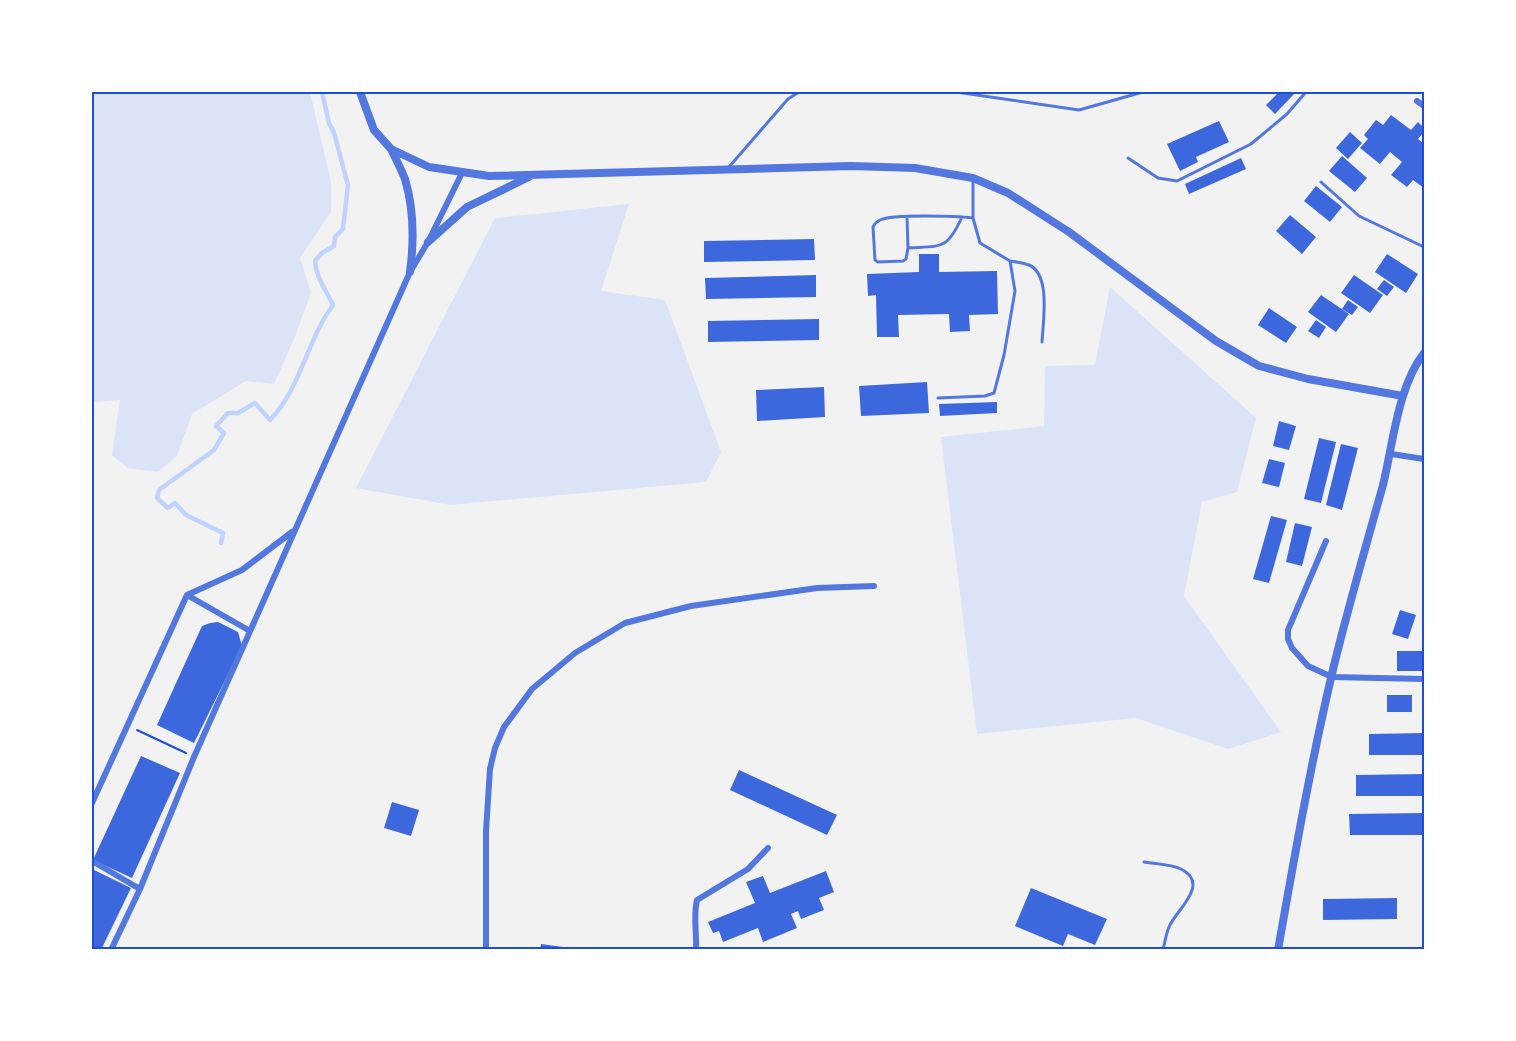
<svg xmlns="http://www.w3.org/2000/svg" width="1516" height="1041" viewBox="0 0 1516 1041" font-family="'Asap Condensed',sans-serif">
  <style>
    .green { fill: #dbe4f7 }
    .lines { fill: none; stroke-linecap: round; stroke-linejoin: round }
    .stream { stroke: #bfd3fe; stroke-width: 4.5 }
    .building { fill: #3d67dc }
    .path { stroke: #1d4ed8; stroke-width: 2 }
    .service { stroke: #5277de; stroke-width: 3 }
    .minor { stroke: #5277de; stroke-width: 6 }
    .tertiary { stroke: #5277de; stroke-width: 8 }
    .neatline { fill: none; stroke: #1d4ed8; stroke-width: 2 }
  </style>
  <rect width="100%" height="100%" fill="#f2f2f2"/>
  <path class="green" d="M92 92H310L331 182V212L300 258 311 293 295 337 274 384 246 381 192 414 177 456 158 472 128 468 112 455 120 400 92 402Z
    M629 204 601 291 665 300 721 452 706 482 450 505 356 488 495 218Z
    M1110 287 1256 418 1237 492 1202 502 1184 596 1281 732 1228 749 1136 718 977 734 941 437 1044 426 1045 366 1095 365Z"/>
  <g class="lines">
    <path class="stream" d="M221 543 223 533 186 515 175 503 168 508 157 498 159 490 214 450 224 433 216 426 228 413H238L255 403 270 420C301 388 307 340 333 305 326 290 316 278 315 261L322 253 334 246 335 237 343 229 348 185 334 133 329 123 322 92"/>
  </g>
  <path class="building" d="M1279 92H1296L1275 114 1266 105Z
    M1391 115 1411 130 1418 122 1424 128V132L1418 139 1424 144V188L1413 180 1407 187 1391 175 1402 162 1390 152 1380 164 1360 148 1368 139 1364 135 1376 120 1383 125Z
    M1219 121 1229 142 1196 157 1198 162 1180 171 1167 144Z
    M1350 132 1362 143 1348 159 1336 148Z
    M1342 156 1367 178 1355 192 1329 171Z
    M1241 158 1246 169 1189 194 1185 184Z
    M1316 186 1342 207 1330 222 1304 201Z
    M1290 215 1316 237 1302 254 1276 231Z
    M814 239 815 260 704 262V241Z
    M919 254H939V272L997 271 998 314 969 315 970 331 950 332 949 314 898 315 899 337H877L876 295 868 296 867 274 919 272Z
    M1387 254 1418 274 1406 293 1375 272Z
    M816 275V297L706 299 705 278Z
    M1354 275 1383 295 1370 313 1341 293Z
    M1384 280 1394 287 1387 296 1377 289Z
    M1321 295 1349 314 1336 332 1308 312Z
    M1348 300 1358 307 1352 315 1342 309Z
    M1269 308 1297 327 1286 343 1258 325Z
    M819 319V340L708 342V321Z
    M1316 320 1326 327 1319 338 1308 331Z
    M927 382 929 413 861 416 859 386Z
    M824 387 825 417 757 421 756 390Z
    M997 402V413L940 416 939 404Z
    M1279 421 1296 426 1289 450 1273 446Z
    M1319 438 1336 442 1321 503 1304 499Z
    M1341 444 1358 448 1342 510 1326 505Z
    M1269 459 1285 463 1279 487 1262 483Z
    M1271 516 1287 520 1269 583 1253 579Z
    M1295 523 1312 527 1302 566 1286 562Z
    M1400 610 1416 615 1408 639 1392 634Z
    M218 622 238 632 242 646 194 743 157 725 202 626 210 623Z
    M1397 651H1424V671H1397Z
    M1387 695H1412V712H1387Z
    M1424 733V755H1369V734Z
    M141 756 180 773 132 878 93 860Z
    M739 770 837 815 827 835 730 790Z
    M1424 774V796H1356V775Z
    M392 802 419 810 411 836 384 828Z
    M1424 813V835H1350L1349 814Z
    M94 870 131 888 101 950H92V875Z
    M826 871 834 892 819 898 824 910 801 919 798 911 791 914 797 928 763 942 758 928 723 942 719 931 713 933 708 922 755 903 746 882 763 876 770 893Z
    M1031 888 1107 919 1095 945 1068 934 1063 946 1015 926Z
    M1397 898V919L1323 920V899Z
    M541 944 563 947V950H540Z"/>
  <g class="lines">
    <path class="path" d="M137 730 186 753"/>
    <path class="service" d="M956 92 1079 110 1143 92
      M1128 158 1158 178 1177 181 1251 144 1287 114 1306 92
      M729 167 788 99 799 92
      M1321 182 1359 216 1424 247
      M962 217C947 250 942 246 908 248L906 259 903 261 878 262 875 260 873 227C875 223 876 222 880 220 892 214 957 216 973 218
      M907 218 908 248
      M1010 261C1016 262 1024 263 1029 265 1051 274 1043 322 1042 342
      M938 398 985 396 994 393 1004 355 1015 291 1010 261 980 243 973 218V180
      M1144 862C1155 864 1171 864 1181 869 1211 884 1176 910 1169 927 1166 934 1165 942 1163 950"/>
    <path class="minor" d="M1417 101 1424 106
      M1391 454 1424 459
      M1326 541 1288 630V639L1292 648 1308 666 1332 677 1424 679
      M187 595 250 631
      M92 803 187 595 242 570 292 532
      M92 861 140 889
      M111 950 140 889 194 757 410 272 428 242 462 173
      M486 950V831L490 769 495 748 504 727 532 689 575 653 625 623 691 606 817 588 874 586
      M696 950C697 933 693 917 697 900L748 869 768 848"/>
    <path class="tertiary" d="M360 92 374 130 391 149 429 167 489 176 851 166 915 168 973 178 1008 193 1069 232 1216 341 1259 366 1308 379 1403 396
      M391 149C396 159 401 169 405 179 414 209 414 242 410 272
      M428 242 467 207 529 177
      M1278 950C1294 859 1310 768 1331 678 1346 614 1365 550 1383 485 1393 444 1398 386 1424 353"/>
  </g>
  <rect width="1516" height="1041" fill="none" stroke="#ffffff" stroke-width="186"/>
  <rect x="93" y="93" width="1330" height="855" class="neatline"/>
</svg>
